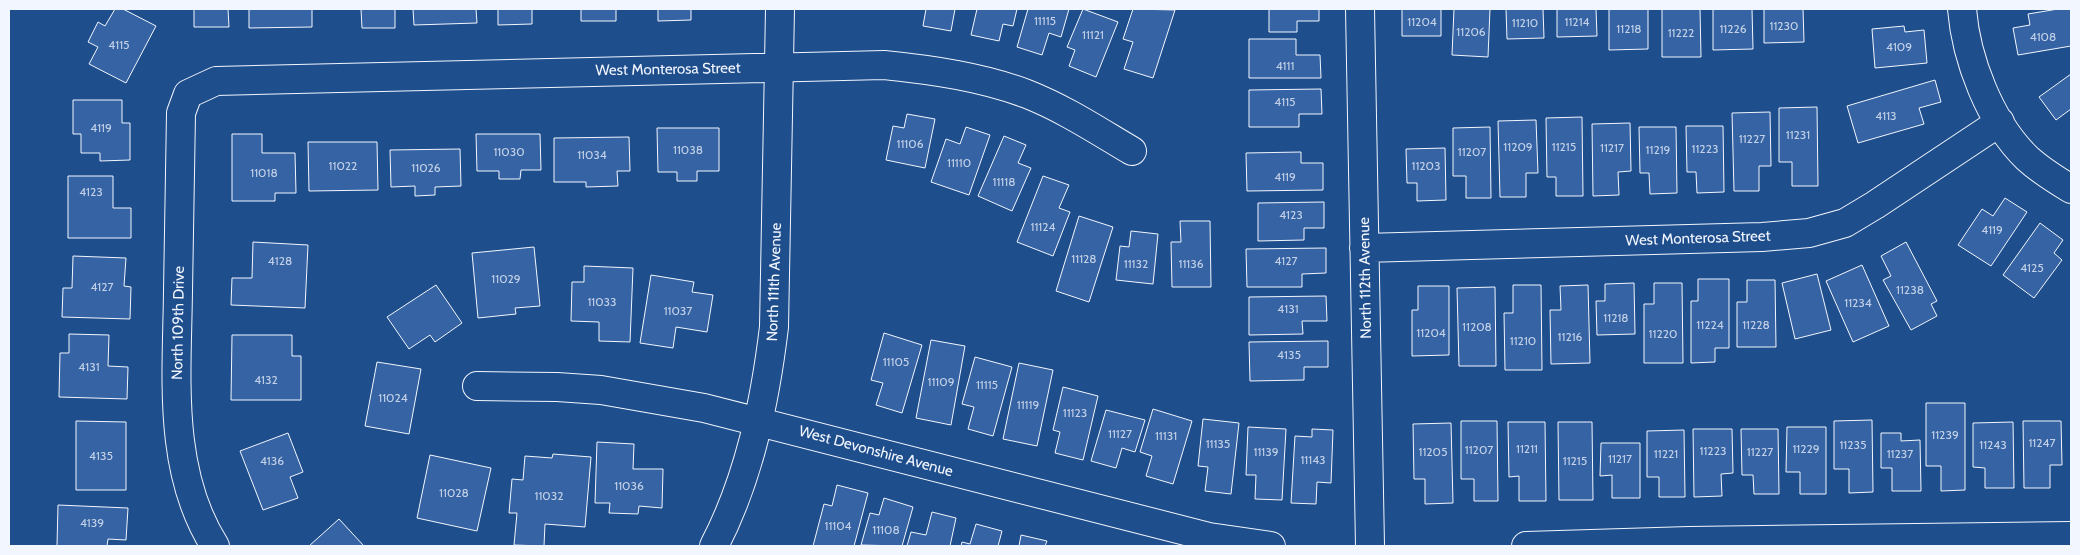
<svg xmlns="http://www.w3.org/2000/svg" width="2080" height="555" viewBox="0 0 2080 555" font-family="Cabin,sans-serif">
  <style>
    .building { fill: #3563a3; stroke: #f2f6ff }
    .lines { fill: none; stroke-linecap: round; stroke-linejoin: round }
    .minor-casing { stroke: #f2f6ff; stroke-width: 30 }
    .minor { stroke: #1f4e8c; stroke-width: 28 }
    .labels { text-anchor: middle; stroke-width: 4; stroke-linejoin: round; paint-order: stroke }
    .number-label { font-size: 12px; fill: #c3d1e8 }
    .street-label { font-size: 15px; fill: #f2f6ff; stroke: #1f4e8c }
  </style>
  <rect width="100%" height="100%" fill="#1f4e8c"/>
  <path class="building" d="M115 9H123L156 26 126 83 89 64 98 47 88 42 98 22 105 26Z
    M194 9H228L229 27H194Z
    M249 9H312V27L249 28Z
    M332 9H395V28H362L361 9Z
    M413 9H476L477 23 414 25Z
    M498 9H532V24L498 25Z
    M581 9H616V21H581Z
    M658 9H691V20L658 21Z
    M926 9H955L951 31 923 26Z
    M977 9H1017L1013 26 1003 24 999 41 971 35Z
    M1028 9H1069L1061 37 1049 33 1042 55 1017 47Z
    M1083 9 1118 22 1096 77 1069 66 1075 50 1067 47Z
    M1133 9 1175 10 1153 78 1124 69 1133 42 1123 39Z
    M1269 9H1319V21H1297V32H1269Z
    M1402 9H1441V36H1402Z
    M1454 9H1490L1488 57 1452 55Z
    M1506 9H1543L1544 38 1507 39Z
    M1557 9H1596L1597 36 1557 37Z
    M1609 9H1648V49L1609 50Z
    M1662 9H1700L1701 57H1662Z
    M1713 9H1752L1753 49 1713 50Z
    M1764 9H1803L1804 42 1764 43Z
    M2058 9H2071V46L2018 55 2013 28 2030 25 2028 14Z
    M1904 26 1905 32 1924 30 1927 63 1875 68 1872 29Z
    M1249 39H1296V55H1320L1321 78H1249Z
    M2071 74V109L2056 120 2039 97Z
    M1935 80 1941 102 1919 108 1924 124 1858 143 1847 106Z
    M1321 89 1322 114H1299V127H1249V90Z
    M73 100H122V123H130V160L100 161V153H81V134H73Z
    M1817 107 1818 186H1792V162H1779V108Z
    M1770 112 1771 166H1759V191H1734L1732 113Z
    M907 114 935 119 925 168 886 160 893 126 904 128Z
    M1582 117 1583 196H1556V177H1547L1546 118Z
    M1536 120 1538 173H1526V197H1500L1498 121Z
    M1630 123 1631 171 1618 172 1619 195 1593 196 1592 124Z
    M1686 126H1723L1724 192 1697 193 1696 172H1687Z
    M966 127 990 135 969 195 931 182 946 139 960 144Z
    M1490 127 1491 198H1466V176H1453V128Z
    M1639 127H1676L1677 193 1650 194 1649 173H1640Z
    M657 128H719V171H697V181H677V172H658Z
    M232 134H262V153H295L296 193H275V201H232Z
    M476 134H540L541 170H521L520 179H499V171H477Z
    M1004 136 1026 145 1018 163 1031 168 1012 211 978 196Z
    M629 137 630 171H617L618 186 586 187V182H554V138Z
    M308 142H377L378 190 309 191Z
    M1445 148 1446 200 1417 201V183H1407L1406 149Z
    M460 149 461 186 435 187V195L415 196V186L391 187 390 150Z
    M1301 152V163H1323V190L1247 191 1246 153Z
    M68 176H113V208H131V238H68Z
    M1043 176 1069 185 1059 208 1070 212 1053 256 1017 242Z
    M2005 198 2027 212 1991 266 1958 245 1982 209 1993 216Z
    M1324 202V228H1304V240L1258 241V203Z
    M1079 216 1113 227 1089 302 1056 291Z
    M1180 221H1210L1211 287H1172L1171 242H1181Z
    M2040 223 2063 240 2054 253 2062 260 2034 298 2003 275Z
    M1131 231 1158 234 1153 284 1116 280 1120 246 1129 247Z
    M253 242 308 245 305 308 231 305 232 278H252Z
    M1906 242 1937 301 1931 304 1937 316 1911 330 1883 280 1891 276 1881 256Z
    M534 247 540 306 515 308 516 314 478 318 472 253Z
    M1326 248V273L1302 274V287H1247L1246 249Z
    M73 256 126 258 124 286 131 287 130 319 62 317 63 288H72Z
    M1862 265 1889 326 1853 342 1826 281Z
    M584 266 633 268 630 342 599 341V322L571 321 572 282H584Z
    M1817 274 1831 330 1795 339 1782 283Z
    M651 275 694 282 692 292 713 295 707 332 676 327 673 348 640 343Z
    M1698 279H1729V348H1715V362L1691 363V301H1698Z
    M1747 280H1775L1776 347H1737V302H1747Z
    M1634 283 1635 334 1597 335 1596 301H1605V284Z
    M1654 283H1682L1683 363H1644V304H1654Z
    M436 285 462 323 435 342 430 335 409 349 387 317Z
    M1513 285H1541L1542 370H1505L1504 313H1513Z
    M1588 285 1590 363 1551 364 1550 310H1561L1560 286Z
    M1418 286H1449V355L1412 356V310H1418Z
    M1495 287 1496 366H1459L1457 288Z
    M1326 296 1327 321H1302L1303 334 1249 335V297Z
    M884 333 922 345 902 413 876 405 883 383 871 380Z
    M69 334 109 335 108 366 128 367 127 399 59 397 60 353H69Z
    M232 335H292V356H301V400H231Z
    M931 340 965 346 951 425 916 418Z
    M1328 341V367H1304V380L1250 381 1249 342Z
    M975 357 1012 367 993 436 968 429 974 407 962 404Z
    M377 362 421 369 409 434 365 426Z
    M1019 363 1053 370 1037 446 1003 439Z
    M1063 387 1098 396 1083 460 1055 453 1060 432 1053 430Z
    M1926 403H1965V490L1941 491V466H1926Z
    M1153 409 1192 421 1173 484 1146 476 1152 456 1140 452Z
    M1106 410 1145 420 1135 452 1122 448 1116 468 1091 461Z
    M1203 419 1239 423 1231 494 1205 491 1208 467 1198 466Z
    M1872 420 1873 492 1849 493V469H1834V421Z
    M76 421 126 422V490H76Z
    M1461 421H1497L1498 501H1474V479H1461Z
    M2023 421H2061L2062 465H2050V488H2024Z
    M1508 422H1545L1546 501H1519V476L1509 477Z
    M1558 422H1592L1593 500H1559Z
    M2013 422 2014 488H1985V468L1973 467V423Z
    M1451 423 1453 503 1425 504V479H1414L1413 424Z
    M1248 427 1286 429 1282 500 1255 499 1256 475H1246Z
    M1787 427H1826V494H1800V472H1786Z
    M1312 429 1333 430 1331 483 1317 482 1316 504 1291 503 1295 436 1312 437Z
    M1693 429H1732L1733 473 1721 474 1722 496 1694 497Z
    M1741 429H1778L1779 494H1754L1753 475H1742Z
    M1684 430 1685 497H1659V477H1647V431Z
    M288 433 303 472 290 477 298 498 263 510 240 451Z
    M1881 433H1901V441L1920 440 1921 491H1892V468H1881Z
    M597 442 634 444 633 469H663L662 508 639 506 638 514 609 513 610 503H595Z
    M1601 443H1640V498H1612V475L1600 476Z
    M553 454 591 457 585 527 545 524 544 546 514 545 517 513H509L512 479 523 480 525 456 552 458Z
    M430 455 491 468 477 531 417 518Z
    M837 485 868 493 854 546H813L824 504 832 506Z
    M884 498 913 507 902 546 861 545 870 513 879 515Z
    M58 505 128 508 126 540 108 539 107 546H57Z
    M932 512 956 518 950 546H907L911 532 926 535Z
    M339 519 364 546H309Z
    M976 524 1002 531 998 546H961L962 542 970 544Z
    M1021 535 1047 541 1045 546H1019Z"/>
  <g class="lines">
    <g class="minor-casing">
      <path id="minor" d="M1360 9 1370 546
        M1962 9C1966 59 1990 122 2027 158 2040 170 2056 180 2071 189
        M1364 248 1762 237 1809 233 1845 223 1875 205 2000 122
        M477 386 557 387 601 390 704 408 1209 537 1271 546
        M215 546C167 471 177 376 178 291 179 232 180 172 181 113L188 94 216 81 884 65C933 70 982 77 1027 94 1065 109 1098 131 1132 151
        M714 546C749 479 765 402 774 327L780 9
        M1526 546 1689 541 2071 536"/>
    </g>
    <use href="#minor" class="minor"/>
  </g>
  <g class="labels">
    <g class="number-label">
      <text x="1045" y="25">11115</text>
      <text x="1422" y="26">11204</text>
      <text x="1577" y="26">11214</text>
      <text x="1525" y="27">11210</text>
      <text x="1784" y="30">11230</text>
      <text x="1629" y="33">11218</text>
      <text x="1733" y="33">11226</text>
      <text x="1471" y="36">11206</text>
      <text x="1681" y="37">11222</text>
      <text x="1093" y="39">11121</text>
      <text x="2043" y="41">4108</text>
      <text x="119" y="49">4115</text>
      <text x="1899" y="51">4109</text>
      <text x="1285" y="70">4111</text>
      <text x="1285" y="106">4115</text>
      <text x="1886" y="120">4113</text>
      <text x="101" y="132">4119</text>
      <text x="1798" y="139">11231</text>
      <text x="1752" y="143">11227</text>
      <text x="910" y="148">11106</text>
      <text x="1518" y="151">11209</text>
      <text x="1564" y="151">11215</text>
      <text x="1612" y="152">11217</text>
      <text x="1705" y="153">11223</text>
      <text x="688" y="154">11038</text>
      <text x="1658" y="154">11219</text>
      <text x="509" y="156">11030</text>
      <text x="1472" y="156">11207</text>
      <text x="592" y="159">11034</text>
      <text x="959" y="167">11110</text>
      <text x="343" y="170">11022</text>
      <text x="1426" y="170">11203</text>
      <text x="426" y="172">11026</text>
      <text x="264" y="177">11018</text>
      <text x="1285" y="181">4119</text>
      <text x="1004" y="186">11118</text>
      <text x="91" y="196">4123</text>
      <text x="1291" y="219">4123</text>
      <text x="1043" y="231">11124</text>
      <text x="1992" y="234">4119</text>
      <text x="1084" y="263">11128</text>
      <text x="280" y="265">4128</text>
      <text x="1286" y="265">4127</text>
      <text x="1136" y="268">11132</text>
      <text x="1191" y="268">11136</text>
      <text x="2032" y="272">4125</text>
      <text x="506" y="283">11029</text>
      <text x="102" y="291">4127</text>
      <text x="1910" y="294">11238</text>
      <text x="602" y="306">11033</text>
      <text x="1858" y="307">11234</text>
      <text x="1288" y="313">4131</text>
      <text x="678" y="315">11037</text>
      <text x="1616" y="322">11218</text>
      <text x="1710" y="329">11224</text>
      <text x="1756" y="329">11228</text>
      <text x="1477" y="331">11208</text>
      <text x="1431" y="337">11204</text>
      <text x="1663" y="338">11220</text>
      <text x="1570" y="341">11216</text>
      <text x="1523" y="345">11210</text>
      <text x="1289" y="359">4135</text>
      <text x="896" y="366">11105</text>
      <text x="89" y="371">4131</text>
      <text x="266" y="384">4132</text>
      <text x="941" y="386">11109</text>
      <text x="987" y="389">11115</text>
      <text x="393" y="402">11024</text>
      <text x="1028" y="409">11119</text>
      <text x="1075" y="417">11123</text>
      <text x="1120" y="438">11127</text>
      <text x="1945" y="439">11239</text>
      <text x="1166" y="440">11131</text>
      <text x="2042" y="447">11247</text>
      <text x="1218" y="448">11135</text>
      <text x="1853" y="449">11235</text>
      <text x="1993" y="449">11243</text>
      <text x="1527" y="453">11211</text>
      <text x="1806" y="453">11229</text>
      <text x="1479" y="454">11207</text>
      <text x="1713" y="455">11223</text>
      <text x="1266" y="456">11139</text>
      <text x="1433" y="456">11205</text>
      <text x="1760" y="456">11227</text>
      <text x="1666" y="458">11221</text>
      <text x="1900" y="458">11237</text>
      <text x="101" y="460">4135</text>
      <text x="1620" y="463">11217</text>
      <text x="1313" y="464">11143</text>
      <text x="272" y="465">4136</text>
      <text x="1575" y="465">11215</text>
      <text x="629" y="490">11036</text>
      <text x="454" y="497">11028</text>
      <text x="549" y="500">11032</text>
      <text x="92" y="527">4139</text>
      <text x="838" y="530">11104</text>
      <text x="886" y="534">11108</text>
    </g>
    <g class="street-label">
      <text transform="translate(668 69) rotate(-1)" y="5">West Monterosa Street</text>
      <text transform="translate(1698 238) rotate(-2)" y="5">West Monterosa Street</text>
      <text transform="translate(1365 278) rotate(-91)" y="5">North 112th Avenue</text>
      <text transform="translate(774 282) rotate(-88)" y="5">North 111th Avenue</text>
      <text transform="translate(178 323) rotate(-89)" y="5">North 109th Drive</text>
      <text transform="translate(876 451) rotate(15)" y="5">West Devonshire Avenue</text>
    </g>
  </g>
  <rect width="2080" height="555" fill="none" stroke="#f2f6ff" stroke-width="20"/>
</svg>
